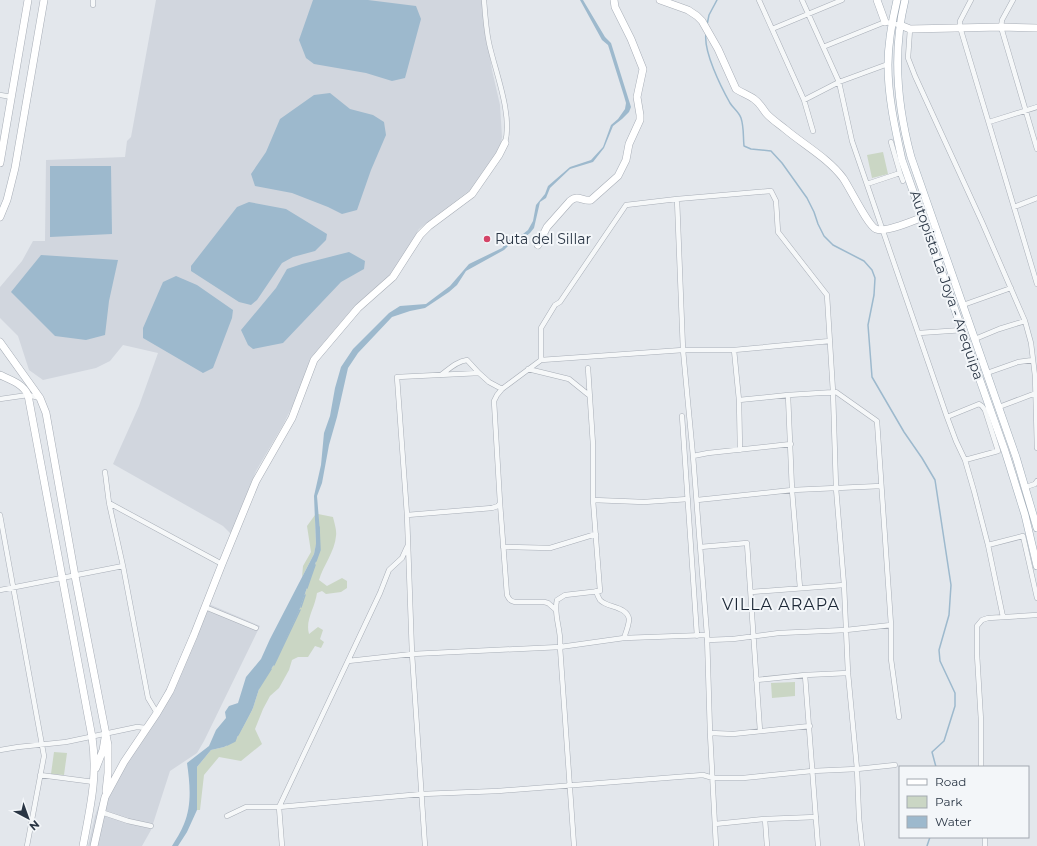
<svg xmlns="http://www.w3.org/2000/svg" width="1037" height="846" viewBox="0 0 1037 846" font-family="Montserrat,sans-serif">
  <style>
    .built { fill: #d1d6de }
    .green { fill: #cad6c4 }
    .water { fill: #9db9cd }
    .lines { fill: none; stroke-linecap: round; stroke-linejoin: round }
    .stream { stroke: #9db9cd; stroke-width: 1.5 }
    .street-casing { stroke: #a8aeb7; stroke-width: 5.5 }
    .secondary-casing { stroke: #a8aeb7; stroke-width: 8 }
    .primary-casing { stroke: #a2adb8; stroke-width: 8 }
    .street { stroke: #f6f8f9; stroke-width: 4.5 }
    .secondary { stroke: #fff; stroke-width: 7 }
    .primary { stroke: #fff; stroke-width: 7 }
    .poi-dot { fill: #d44467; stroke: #f3f6f9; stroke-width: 1.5 }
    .labels { text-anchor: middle; stroke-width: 4; stroke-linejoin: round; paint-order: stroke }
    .poi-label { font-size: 14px; fill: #2a3645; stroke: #f3f6f9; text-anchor: start }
    .street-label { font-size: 14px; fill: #2a3645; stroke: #f3f6f9 }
    .quarter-label { font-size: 16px; letter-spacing: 1px; fill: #1c2736; stroke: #f3f6f9 }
  </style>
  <rect width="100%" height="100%" fill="#e3e7ec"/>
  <path class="built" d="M156 0H482L492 70 500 105 502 137 500 149 483 172 474 187 419 229 394 272 353 308 320 347 311 360 294 403 283 425 256 471 231 534 223 526 113 464 139 406 158 353 123 345 110 361 96 368 43 380 29 370 18 336 0 318V287L22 261 33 241H45L46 160 125 157 127 141 131 137Z
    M204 602 260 626 204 741 197 753 170 771 151 830 142 846H88L95 816 102 796 153 716 171 679Z"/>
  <path class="green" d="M883 152 888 174 872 178 867 155Z
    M318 514 333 517C334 522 337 530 336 536 335 551 323 566 319 580L327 586 342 578 347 581V588L341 592 326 594 322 591 317 593C315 608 305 620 309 634L318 627 323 630 320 639 324 642 321 648 315 646 308 657H298L292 660 289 670 279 688 270 696 263 709 255 729 262 744 241 761 219 757 204 775 200 810H197V767L211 750 224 747 235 741 243 727 253 708 260 686 275 663 299 611 320 550Z
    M315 515 316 545 314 554 302 577 303 566 311 552 307 526Z
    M795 682V696L772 698 771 683Z
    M54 752 67 753 64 775 51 774Z"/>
  <path class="water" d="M313 0H368L416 6 421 19 405 78 392 81 366 73 314 64 306 58 299 40Z
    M580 0H583L605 37 611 43 631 107 629 112 622 119 613 126 604 148 593 162 570 169 550 188 546 198 540 202 534 228 530 233 525 237 513 241 504 250 466 271 457 285 449 292 425 308 410 311 392 317 358 353 348 368 337 417 329 445 322 483 317 496 320 532V550L299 611 275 663 260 686 253 708 243 727 235 741 224 747 211 750 197 767V810L187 832 178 846H172C176 839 181 832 184 824 192 805 190 784 187 763L209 746 216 730 226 718 225 712 229 706 238 703 246 677 261 659 270 639 314 554 316 544 314 496 321 465 324 433 330 416 335 388 341 367 353 349 389 313 400 306 426 304 450 286 469 264 502 248 511 238 523 234 528 230 533 221 536 205 545 194 548 186 570 167 591 160 603 147 611 125 618 119 625 109 626 103 624 96 608 45 602 40Z
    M330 93 350 109 373 115 384 122 386 135 371 170 357 210 342 214 328 207 292 193 255 186 251 174 266 152 280 119 314 95Z
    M50 166H111L112 234 50 237Z
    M249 202 286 209 327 234 326 240 315 251 293 257 282 263 257 300 251 305 239 302 191 271V266L237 207Z
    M349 252 365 261 364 269 341 282 283 343 253 349 248 345 241 330 276 288 287 269 302 264Z
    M41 255 118 260 109 301 105 335 86 340 55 336 11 292Z
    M176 276 197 285 233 310 232 318 213 368 203 373 143 338V328L163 282Z"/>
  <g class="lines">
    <path class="stream" d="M707 25 709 15 717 0
      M706 33C703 51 721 87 730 103 733 108 739 112 741 118 744 127 743 136 744 146L751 149 771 151 782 163 807 198 814 212 818 224 824 236 833 245 864 261 872 270 875 278 874 295 868 325 872 377 904 432 922 458 935 480 951 585 949 615 939 650 940 661 955 693V706L944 741 932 752 936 767
      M316 561 320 550 319 527
      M307 588 315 565
      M301 607 305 595
      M274 665 300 610
      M259 688 271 669
      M238 735 251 710
      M227 745 235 741 236 738
      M927 846 930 837"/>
    <g class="street-casing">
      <path id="street" d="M484 0C485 14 486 29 489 43 495 71 513 115 505 143
        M759 0 804 100 813 131
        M802 0 839 82 852 141 947 417 956 441 965 460 974 491 988 545 1003 617
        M971 0 960 21V27L1037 284
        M1013 0 1002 20 1001 27 1037 149
        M93 5V0
        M772 29 842 0
        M910 29 908 58 915 76 982 222 1025 321 1031 343 1035 376 1037 448
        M823 47 885 22 900 25
        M0 95 12 97
        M804 100 839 82 888 64
        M989 122 1037 107
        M900 173 903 181
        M867 184 900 173 891 142
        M677 199 683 350 693 456 707 635 710 733 716 846
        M1014 207 1037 198
        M963 305 1011 288
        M919 333 963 330
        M975 339 999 329 1025 321
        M734 350 739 400 740 450
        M541 360V328L555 305 560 302 626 205 677 199 771 191 776 201 778 232 827 295 833 392 836 488 844 585 848 673 857 769 859 818 862 846
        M528 369 569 379 590 396
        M987 373 1018 362 1033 360
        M441 375C449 369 457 361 467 360L479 373
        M788 395 792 490 800 588
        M0 399 28 395 40 398
        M739 400 788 395 836 392 877 421 891 625V659L899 717
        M999 407 1036 393
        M682 416 697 636
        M947 417 979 404 982 406 985 410H987
        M693 456 708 453 791 444
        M965 460 998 451 985 410
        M105 472 109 503 123 566 148 698 157 713
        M1026 487 1035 484 1037 481
        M593 500 644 502 688 499
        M697 500 792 490 881 486
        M109 503 222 564
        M500 503 507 595C509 599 510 601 515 602H544L548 603 556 610
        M0 515 44 756 27 846
        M407 515 492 508 498 506 500 503 494 401 497 395 502 389 541 360 683 350H734L830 341
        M988 545 1023 536 1037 598
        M503 547 550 548 596 534
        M700 547 747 543 760 731
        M0 590 123 566
        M596 591C597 594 598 597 600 600 607 608 627 606 629 619 629 625 626 632 624 638
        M751 592 844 585
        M205 607 256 628
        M707 640 733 639 779 633 846 630 891 625
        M348 661 412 654 560 647 624 638 707 635
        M805 675 818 846
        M756 680 805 675 848 673
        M710 733 733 734 810 726
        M0 750 18 747 66 742 137 727 146 728
        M981 767V721L977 654V626L982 620 988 618 1037 615
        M40 775 94 782
        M101 812 128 821 151 826
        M227 816 246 807H279L422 794 498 791 703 775 713 778H743L812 771 857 769 895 765
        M765 819 767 846
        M715 824 765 819 816 817
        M985 837V846
        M282 846 279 807 380 593 389 570 402 558 407 547
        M425 846 412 654 407 515 397 377 479 373 489 382 502 389
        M574 846 560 647C562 631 553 615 557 600L565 595 600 591 593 500V445L588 368"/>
    </g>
    <g class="secondary-casing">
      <path id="secondary" d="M660 0 688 10 697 16 702 21 718 49 736 89C742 93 749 95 754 99 760 103 762 108 766 113 771 119 779 124 785 129 804 145 828 158 843 178 850 188 868 226 876 229 886 233 912 221 923 217
        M877 0 885 22
        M900 25 910 29 1001 27 1037 28
        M0 163 28 0
        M0 217 7 200 15 168 44 0
        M538 245 547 227 570 201C578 194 583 202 591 200L618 176 626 160 629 144 640 120V115L637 97 643 69 631 39 615 7 614 0
        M0 342 40 398 46 413 75 576 108 745V773L106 791
        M0 375C11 380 23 384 28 395L92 737C98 777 90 808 83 846
        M96 768 103 750 105 738
        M94 846 105 797 124 762 157 713 170 691 194 635 222 564 256 481 292 418 314 360 358 308 393 277 420 235 429 226 472 194 499 155 505 143"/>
    </g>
    <g class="primary-casing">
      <path id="primary" d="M897 0C892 21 888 43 888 65 888 97 895 128 902 160L1005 451 1025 515 1037 566
        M905 0C892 53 897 105 911 157L1016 457 1037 528"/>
    </g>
    <use href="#street" class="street"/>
    <use href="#secondary" class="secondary"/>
    <use href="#primary" class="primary"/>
  </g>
  <circle class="poi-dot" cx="487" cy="239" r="4"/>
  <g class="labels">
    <g class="poi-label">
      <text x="495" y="244">Ruta del Sillar</text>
    </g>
    <g class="street-label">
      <text transform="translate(947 285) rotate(71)" y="5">Autopista La Joya - Arequipa</text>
    </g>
    <g class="quarter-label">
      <text x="781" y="610">VILLA ARAPA</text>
    </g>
  </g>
  <rect x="899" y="766" width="130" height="72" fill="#f3f6f9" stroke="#a3a9b1"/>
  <rect x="907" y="779" width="20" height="6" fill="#ffffff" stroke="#a3a9b1"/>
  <text x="935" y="786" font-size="12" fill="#2a3645">Road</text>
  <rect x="907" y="796" width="20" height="12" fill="#cad6c4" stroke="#a3a9b1"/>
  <text x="935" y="806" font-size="12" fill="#2a3645">Park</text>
  <rect x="907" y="816" width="20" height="12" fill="#9db9cd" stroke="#a3a9b1"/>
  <text x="935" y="826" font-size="12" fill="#2a3645">Water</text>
  <g transform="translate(28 818) rotate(139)" stroke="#f3f6f9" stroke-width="3" paint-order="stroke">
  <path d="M0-3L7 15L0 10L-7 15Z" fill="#2a3645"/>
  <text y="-6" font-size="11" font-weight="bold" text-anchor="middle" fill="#2a3645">N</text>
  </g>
</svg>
